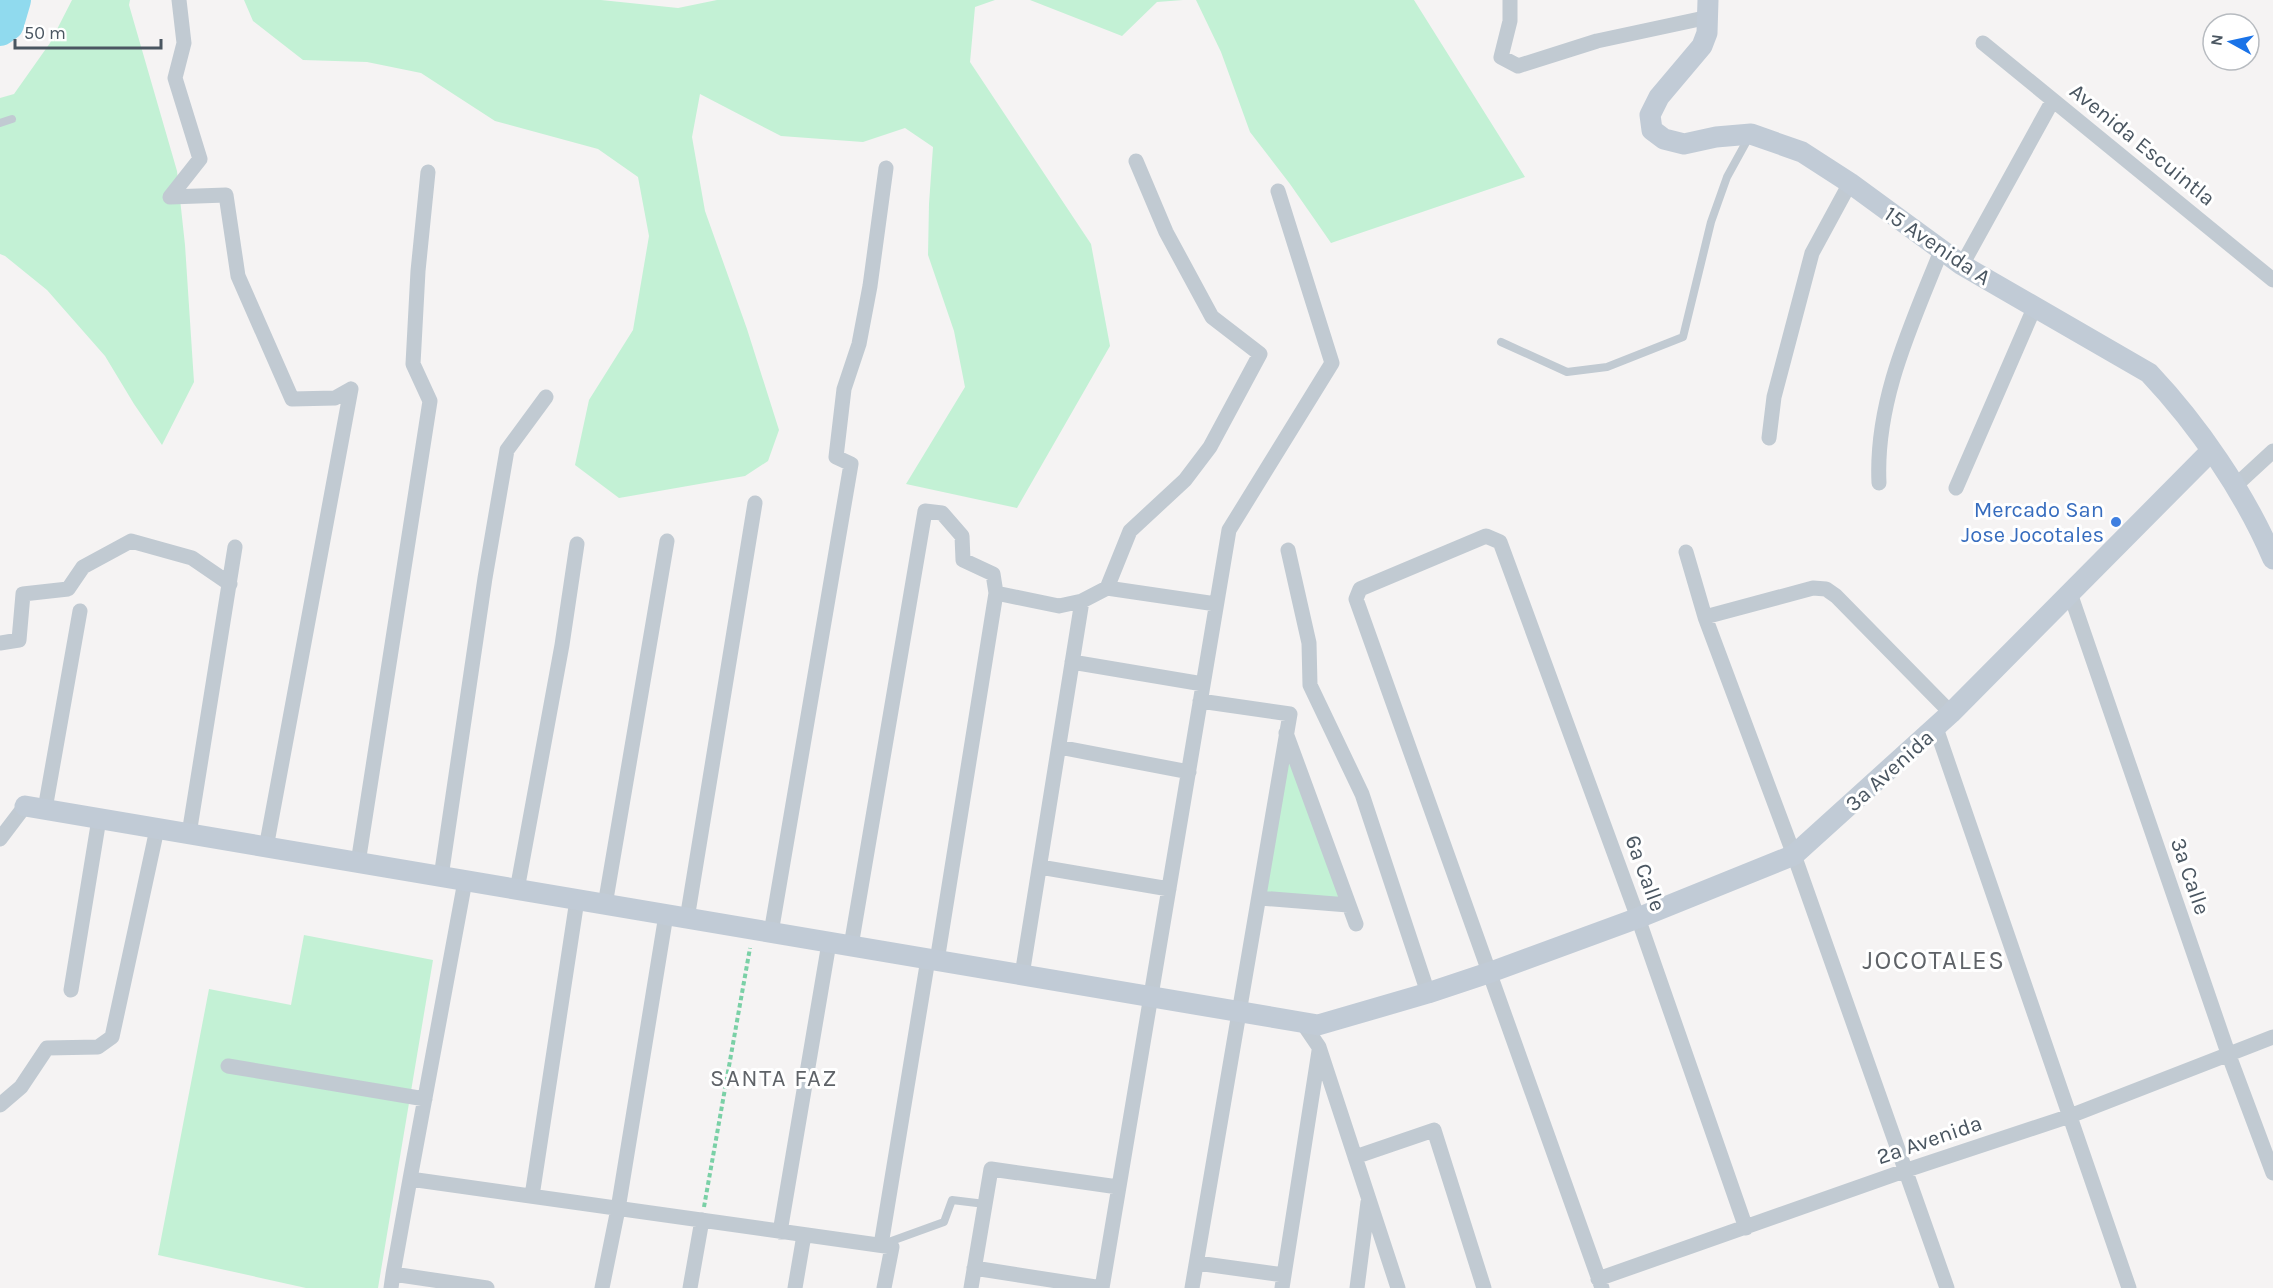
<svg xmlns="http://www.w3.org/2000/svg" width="2273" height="1288" viewBox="0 0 2273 1288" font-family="Karla,sans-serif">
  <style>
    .green { fill: #c3f1d5 }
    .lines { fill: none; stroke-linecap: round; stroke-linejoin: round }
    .river { stroke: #90daee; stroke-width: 34 }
    .path { stroke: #7ad0a6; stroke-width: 4; stroke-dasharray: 4.5 3; stroke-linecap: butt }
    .lane { stroke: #c1cad2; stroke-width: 8 }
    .street { stroke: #c1cad2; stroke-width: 15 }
    .secondary { stroke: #c1cbd6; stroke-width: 21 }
    .shop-dot { fill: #3f7fe0; stroke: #fff; stroke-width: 2 }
    .labels { text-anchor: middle; stroke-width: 6; stroke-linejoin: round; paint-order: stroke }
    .street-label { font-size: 22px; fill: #4a5661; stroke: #fff }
    .shop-label { font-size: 22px; fill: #366cbe; stroke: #fff; text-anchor: end }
    .neighbourhood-label { font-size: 24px; letter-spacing: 1.5px; fill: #5f6368; stroke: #fff }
    .quarter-label { font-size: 26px; letter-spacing: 1.5px; fill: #5f6368; stroke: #fff }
  </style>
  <rect width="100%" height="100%" fill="#f5f3f3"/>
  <path class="green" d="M72 0H130L129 5 177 171 185 245 194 382 162 445 134 404 105 356 47 290 5 256 0 254V98L14 94 50 43Z
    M244 0H601L678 8 717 0H995L975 7 970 62 1091 244 1110 346 1017 508 906 484 965 387 954 331 928 255 929 204 933 147 905 128 863 142 781 136 700 94 692 137 705 211 747 329 779 430 768 461 745 476 619 498 575 465 589 400 633 330 649 236 638 177 598 149 495 121 421 73 367 62 303 60 253 21Z
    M1030 0H1183L1157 2 1122 36Z
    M1196 0H1414L1525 177 1331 243 1290 184 1250 132 1221 52Z
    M1285 731 1348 905 1260 898Z
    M304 935 433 960 378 1288H306L158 1255 209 989 291 1005Z"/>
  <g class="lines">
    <path class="river" d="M0 29 7 24 14 0"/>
    <path class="path" d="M704 1207 750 948"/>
    <path class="lane" d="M0 123 12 119
      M1501 342 1567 372 1607 367 1683 337 1711 222 1727 177 1749 137
      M886 1243 944 1222 952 1200 985 1204"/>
    <path class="street" d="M179 0 184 43 175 78 200 159 170 197 226 195 238 276 292 399 335 398 351 389
      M1510 0V21L1501 57 1518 66 1597 41 1709 17
      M1983 43 2273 280
      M1962 265 2053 100
      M1769 438 1774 397 1812 253 1850 183
      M1879 483C1875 401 1911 326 1941 251
      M2234 487 2273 451
      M1956 488 2035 306
      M1288 550 1309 643 1310 685 1362 794 1428 993
      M1686 552 1705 617 1794 855 1947 1288
      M1107 588 1130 531 1185 480 1210 447 1260 354 1212 317 1166 232 1136 161
      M2070 593 2228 1053 2273 1173
      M1705 617 1813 588 1826 589 1836 596 1951 713
      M0 643 19 640 23 594 68 589 83 567 131 541 192 558 230 584
      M1072 662 1203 684
      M1936 728 2129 1288
      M1286 733 1356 924
      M1059 747 1189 772
      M45 809 80 611
      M189 834 235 547
      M0 839 25 806
      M266 848 351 389
      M358 863 430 401 413 364 418 271 428 172
      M1040 867 1169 889
      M441 877 485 578 507 450 546 397
      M465 881 410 1179 892 1247 884 1288
      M517 890 562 645 577 544
      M1260 898 1348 905
      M605 905 667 541
      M687 919 755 503
      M771 933 851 464 836 457 844 389 859 344 870 286 886 168
      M851 946 925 511 942 513 962 536 963 560 993 574 996 593 1059 606 1082 601
      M937 961 996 593
      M1022 975 1082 601 1107 588 1216 604
      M71 990 99 819
      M1302 1022 1319 1047 1398 1288
      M228 1066 425 1099
      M0 1105 21 1087 47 1048 98 1047 112 1037 157 829
      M1355 1157 1434 1130 1484 1288
      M532 1196 577 900
      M780 1232 829 943
      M881 1245 928 959
      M1197 1263 1284 1275
      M974 1268 1102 1288
      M393 1274 410 1179
      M1598 1279 1907 1170 2070 1116 2273 1037
      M391 1288 393 1274 487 1288
      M602 1288 618 1209 666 915
      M690 1288 702 1220
      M795 1288 804 1235
      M971 1288 991 1169 1118 1187
      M1102 1288 1229 530 1332 363 1278 191
      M1192 1288 1290 714 1200 701
      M1282 1288 1319 1051
      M1357 1288 1368 1202
      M1602 1288 1356 599 1360 589 1486 536 1500 542 1638 918 1746 1228"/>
    <path class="secondary" d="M1708 0 1707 33 1702 46 1659 97 1650 115 1652 130 1664 139 1684 144 1716 137 1751 134 1802 152 1850 183 1962 265 2149 373C2198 425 2245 493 2273 559
      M25 806 1318 1025 1428 993 1491 972 1638 918 1794 855 1951 713 2211 451"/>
  </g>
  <circle class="shop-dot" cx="2116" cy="522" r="6"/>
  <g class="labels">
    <g class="street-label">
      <text transform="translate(2143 144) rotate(39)" y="8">Avenida Escuintla</text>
      <text transform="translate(1938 245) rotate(34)" y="8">15 Avenida A</text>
      <text transform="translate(1889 770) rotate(-42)" y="8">3a Avenida</text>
      <text transform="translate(1646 873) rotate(70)" y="8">6a Calle</text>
      <text transform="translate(2191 876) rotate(71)" y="8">3a Calle</text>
      <text transform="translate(1929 1139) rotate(-19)" y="8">2a Avenida</text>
    </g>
    <g class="shop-label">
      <text x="2104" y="517">Mercado San<tspan x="2104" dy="25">Jose Jocotales</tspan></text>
    </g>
    <g class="neighbourhood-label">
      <text x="774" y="1086">SANTA FAZ</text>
    </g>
    <g class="quarter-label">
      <text x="1934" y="969">JOCOTALES</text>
    </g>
  </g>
  <g transform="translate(2231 42) rotate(278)"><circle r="28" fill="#ffffff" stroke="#b7bbc0" stroke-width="1.5"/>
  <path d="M0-4.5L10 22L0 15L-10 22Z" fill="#1a73e8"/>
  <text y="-9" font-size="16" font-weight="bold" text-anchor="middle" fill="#4a5661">N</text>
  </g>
  <path d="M15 39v9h146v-9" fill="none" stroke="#4a5661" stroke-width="3"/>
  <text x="24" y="39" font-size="18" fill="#4a5661" stroke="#ffffff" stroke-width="4.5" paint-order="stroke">50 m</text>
</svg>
